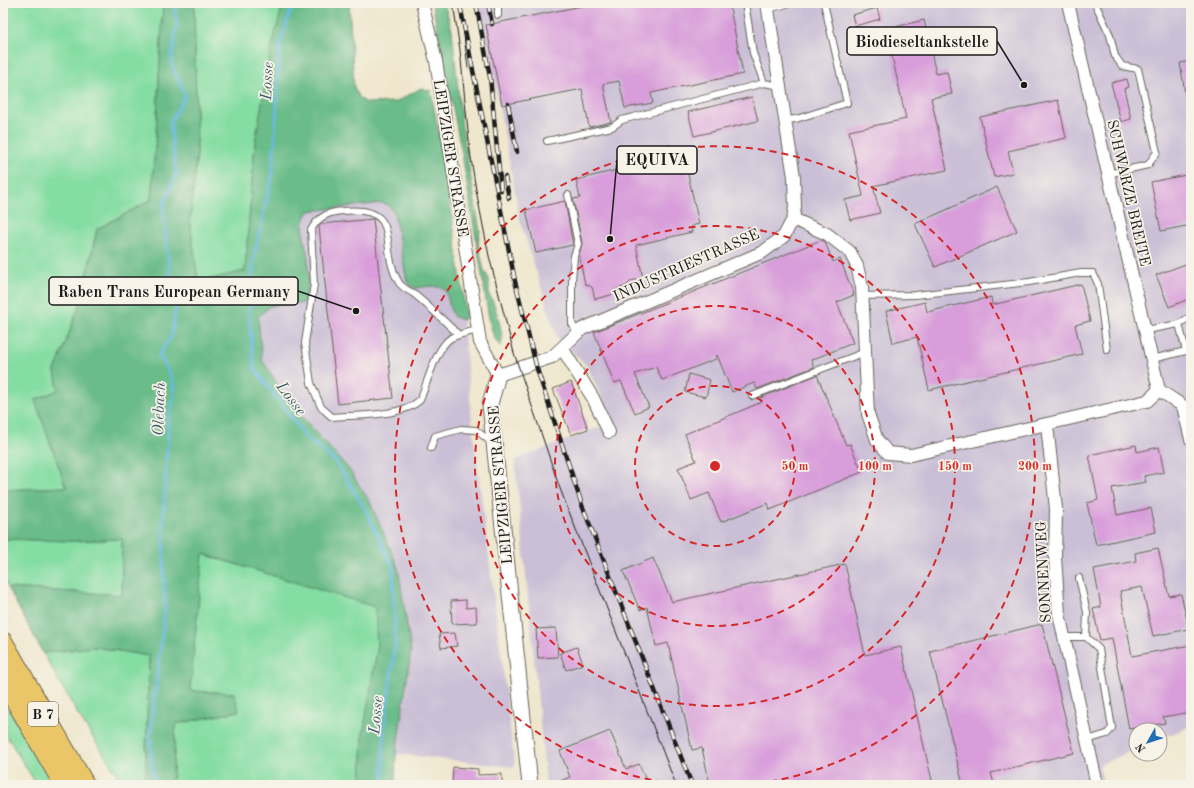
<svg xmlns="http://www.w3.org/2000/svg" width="1194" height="788" viewBox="0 0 1194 788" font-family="'Old Standard TT',serif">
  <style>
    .industrial { fill: #cabfd6 }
    .green { fill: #84dda3; stroke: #507c60 }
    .forest { fill: #6bbc89; stroke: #446c52 }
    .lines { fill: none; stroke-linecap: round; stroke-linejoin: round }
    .stream { stroke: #67b9e2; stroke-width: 3 }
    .building { fill: #d89dda }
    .service-casing { stroke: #66635a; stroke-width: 8 }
    .minor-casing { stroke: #66635a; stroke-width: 14 }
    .tertiary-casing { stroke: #66635a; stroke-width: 17 }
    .trunk-casing { stroke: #66635a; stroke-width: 21 }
    .service { stroke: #fff; stroke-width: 6 }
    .minor { stroke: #fff; stroke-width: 12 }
    .tertiary { stroke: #fff; stroke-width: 15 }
    .trunk { stroke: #ebc669; stroke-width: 19 }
    .tram { stroke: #1c1c1c; stroke-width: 1 }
    .rail-casing { stroke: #1c1c1c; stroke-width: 4.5 }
    .rail { stroke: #f7f3e8; stroke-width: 3; stroke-dasharray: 9; stroke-linecap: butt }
    .ring { fill: none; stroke: #d62828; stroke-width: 2; stroke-dasharray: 7 5 }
    .labels { text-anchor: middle; stroke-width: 3.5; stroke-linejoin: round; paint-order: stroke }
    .shield { fill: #f7f3e8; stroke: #5e5c59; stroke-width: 1 }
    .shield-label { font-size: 14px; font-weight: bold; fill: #1c1c1c }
    .street-label { font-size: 15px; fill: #1c1c1c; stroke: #f7f3e8 }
    .water-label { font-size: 16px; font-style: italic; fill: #3a5b6b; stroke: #f7f3e8 }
    .centre { fill: #d62828; stroke: #f7f3e8; stroke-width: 2 }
    .ring-label { font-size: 12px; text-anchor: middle; font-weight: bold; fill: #d62828; stroke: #f7f3e8; stroke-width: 3.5; stroke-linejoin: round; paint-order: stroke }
    .leader { fill: none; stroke: #1c1c1c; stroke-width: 1.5 }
    .callout-dot { fill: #1c1c1c; stroke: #f7f3e8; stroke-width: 1.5 }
    .callout { fill: #f7f3e8; stroke: #1c1c1c; stroke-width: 1.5 }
    .callout-label { font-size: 16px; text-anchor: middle; font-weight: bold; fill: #1c1c1c }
  </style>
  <rect width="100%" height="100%" fill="#f7f3e8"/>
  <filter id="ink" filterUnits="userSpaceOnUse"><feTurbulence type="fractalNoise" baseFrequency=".025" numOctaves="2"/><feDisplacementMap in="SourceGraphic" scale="8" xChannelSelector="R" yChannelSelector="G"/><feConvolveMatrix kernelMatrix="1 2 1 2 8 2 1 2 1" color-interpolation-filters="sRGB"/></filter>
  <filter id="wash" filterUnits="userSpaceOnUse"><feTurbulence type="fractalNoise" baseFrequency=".012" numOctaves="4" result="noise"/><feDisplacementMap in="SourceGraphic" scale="16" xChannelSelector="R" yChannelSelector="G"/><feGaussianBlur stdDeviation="0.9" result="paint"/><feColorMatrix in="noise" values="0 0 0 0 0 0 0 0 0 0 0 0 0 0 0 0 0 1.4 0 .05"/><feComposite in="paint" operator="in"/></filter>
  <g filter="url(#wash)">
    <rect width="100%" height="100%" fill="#efe7cd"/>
    <path class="industrial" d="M480 3H1191V726L1160 739V730H1136V749L1099 765 1104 785H546L515 460 613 422 587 366 557 338 520 220Z
      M382 203 388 205 394 212 407 282 424 288 433 286 443 288 449 295 450 309 454 317 463 320 472 422 515 767 396 754 411 651 404 610 323 440 291 405 262 360 258 317 308 260 302 234 304 218 309 211Z"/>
    <path class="green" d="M3 3H163L156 135 151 200 97 229 80 304 55 371 58 390 35 400 66 487 3 490Z
      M194 3H283L255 143 245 271 198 282 190 221 197 154Z
      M3 539 72 541 122 539V595L8 588 3 577Z
      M203 554 376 607 377 650 363 734 361 785H172L176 724 239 711 233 693 189 691Z
      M95 647 149 656 145 785H124L79 716 43 653Z
      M3 699 55 785H37L5 733 3 730Z"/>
    <path class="forest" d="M163 3H194L197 154 190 221 198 282 245 271 255 143 271 50 283 3H349L354 87 359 98 367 103 396 102 421 88 431 91 444 164 443 174 451 209 466 316 463 320 454 317C448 308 450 297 443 288L433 286 414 288 407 282 394 212 388 205 382 203 309 211C298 227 306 242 308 259 309 274 309 290 303 303L270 306 258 317 262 360 291 405 348 468 370 502 398 567 411 651 396 754 395 785H361L363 734 377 650 375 607 203 554 190 691 234 693 239 711 176 724 172 785H145L149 656 95 647 43 653 8 588 122 595V539L72 541 3 539V490L66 487 35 400 58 390 55 371 82 298 97 229 151 200 156 135Z
      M432 3H444L452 30 462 128 480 231 478 243 484 270 489 279V295C494 299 503 334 502 340 502 342 501 344 500 346L494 337 490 324 462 154Z"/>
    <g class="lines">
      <path class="stream" d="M293 3 280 44 273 172 254 257 249 316 254 368 306 437 336 462 365 509 393 567 395 645 384 730 383 785
        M154 785 150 736 165 611 163 520 169 414C179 387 173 378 159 355L171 337 176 307 170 278 163 207 176 174 170 123 185 96 171 63 177 24 173 3"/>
    </g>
    <g id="blocks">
      <path class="building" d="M597 3H729L743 74 651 93 653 103 625 108 619 81 603 84 611 122 589 127 582 89 502 105 486 25Z
        M877 8 880 19 855 26 852 15Z
        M924 20 936 74 947 72 952 94 931 98 947 170 873 186 880 213 850 220 845 200 863 196 849 131 906 119 886 29Z
        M1191 61V98H1186L1180 63Z
        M1127 79 1129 87 1124 89 1131 119 1121 122 1111 83Z
        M752 97 758 121 694 136 688 112Z
        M1058 100 1066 138 1008 151 1013 173 994 177 980 117Z
        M670 145 671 149 682 147 699 224 691 226 692 232 636 245 643 278 631 281 626 286 617 289 611 295 595 299 592 287 585 284 579 255 582 243 573 199 580 198 576 180 658 160 657 155 662 154 661 147Z
        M1191 174V225L1161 231 1151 182Z
        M997 187 1017 231 935 267 915 224Z
        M565 201 573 245 536 253 526 210Z
        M373 219 393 398 338 404 319 227 321 224Z
        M821 240 825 242 833 262 840 259 854 295 837 302 853 343 811 360 814 367 757 389 754 383 732 392 717 355 716 359 662 380 656 367 635 374 649 407 635 413 621 381 614 383 594 332Z
        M1191 262V298L1169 307 1156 275Z
        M1081 284 1090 321 1075 325 1082 354 929 390 917 337 893 343 886 311 925 302 927 312 991 297 992 305Z
        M689 374 710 380 706 397 685 392Z
        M817 375 846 445 850 444 862 472 770 510 768 503 721 522 709 493 691 500 678 468 696 461 685 434 762 402 760 398Z
        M571 382 588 429 571 435 553 389Z
        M1136 445 1137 452 1159 447 1164 472 1144 476 1146 482 1112 488 1117 515 1151 508 1156 532 1096 545 1087 503 1098 500 1089 455Z
        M1158 548 1169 596 1181 594 1189 629 1153 636 1142 587 1120 591 1132 656 1191 645V712L1163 717 1165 723 1129 729 1112 638 1100 640 1093 609 1101 607 1094 569 1136 561 1135 553Z
        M653 558 672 602 845 564 865 655 901 647 933 785H710L702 748 692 750 668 643 656 646 647 607 640 610 623 571Z
        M466 600V608L476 607 477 623 452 624 451 601Z
        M1042 624 1074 753 991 773 994 784 963 785 930 651Z
        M556 628 558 657 538 658 536 629Z
        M455 633 457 646 441 648 439 634Z
        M577 647 583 664 566 670 560 653Z
        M610 731 626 769 639 764 648 785H551L570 777 560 751Z
        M453 767 478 769V775L502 774V785H452Z"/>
    </g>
  </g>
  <g filter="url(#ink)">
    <use href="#blocks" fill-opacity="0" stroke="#66635a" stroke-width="1"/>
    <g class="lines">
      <g class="service-casing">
        <path id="service" d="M498 3V15
          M745 3 753 53 764 83
          M1095 3 1110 35 1115 56 1122 66 1138 69 1157 152 1148 165 1108 174
          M768 9 791 3
          M786 120 796 119 847 103 824 3
          M547 141 612 127 622 120 764 83 781 86
          M568 195 578 244 574 256 572 280V324L578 333
          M862 296 915 295 1029 282 1081 273H1093L1098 284 1107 350
          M1179 324 1191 316
          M1146 330 1179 324 1186 351 1152 359
          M459 335C444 321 430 307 414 294 409 290 401 288 398 281 378 247 405 205 343 211 328 212 318 217 311 230L314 284 305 343 311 383 321 407 332 417C357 415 402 417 420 400 427 384 436 347 451 338 459 334 470 332 478 330
          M752 396 865 352
          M431 448 435 436 461 429 476 430 492 443
          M1079 578 1087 612 1086 637
          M1069 637H1086L1099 649 1112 728 1107 734 1087 740"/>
      </g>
      <g class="minor-casing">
        <path id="minor" d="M422 3 436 61 480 342 498 375 552 357 582 329 763 252 784 236 793 219 795 207 794 177 767 3
          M1068 3 1159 390
          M793 219 827 234 850 252 857 266 862 287 868 414 877 440 888 453 911 455 1147 401 1159 390 1183 406 1191 439
          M562 348 593 398 609 432
          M1047 425 1056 509 1055 558 1059 614 1097 785"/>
      </g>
      <g class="tertiary-casing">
        <path id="tertiary" d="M498 375 490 404 530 785"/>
      </g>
      <g class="trunk-casing">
        <path id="trunk" d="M3 642 85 785
          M3 679 64 785"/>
      </g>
      <use href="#service" class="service"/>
      <use href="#minor" class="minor"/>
      <use href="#tertiary" class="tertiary"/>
      <use href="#trunk" class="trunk"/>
      <path class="tram" d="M453 3 460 50 470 152 476 190 489 256 514 353 559 486 676 785
        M460 3 468 68"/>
      <g class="rail-casing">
        <path id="rail" d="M476 3 490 77 501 190
          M488 3 492 24
          M460 5 515 281 537 369 582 505 692 785
          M508 104 517 152
          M505 177 509 198"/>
      </g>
      <use href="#rail" class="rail"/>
    </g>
  </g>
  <g class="ring">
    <circle cx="715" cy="466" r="80"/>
    <circle cx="715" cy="466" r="160"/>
    <circle cx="715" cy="466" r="240"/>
    <path d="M687 785A320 320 0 1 1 743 785"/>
  </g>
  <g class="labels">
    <rect class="shield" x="28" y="702" width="30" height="24" rx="3"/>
    <g class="shield-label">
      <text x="43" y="719">B 7</text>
    </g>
    <g class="street-label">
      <text transform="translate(451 158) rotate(81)" y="5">LEIPZIGER STRASSE</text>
      <text transform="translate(1129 193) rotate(77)" y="5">SCHWARZE BREITE</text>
      <text transform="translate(686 265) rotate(-24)" y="5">INDUSTRIESTRASSE</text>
      <text transform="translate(500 485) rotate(-95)" y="5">LEIPZIGER STRASSE</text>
      <text transform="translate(1043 572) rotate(-93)" y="5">SONNENWEG</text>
    </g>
    <g class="water-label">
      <text transform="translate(266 81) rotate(-87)" y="6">Losse</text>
      <text transform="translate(292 398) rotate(53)" y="6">Losse</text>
      <text transform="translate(158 409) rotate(-88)" y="6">Olebach</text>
      <text transform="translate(375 715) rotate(-84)" y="6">Losse</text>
    </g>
  </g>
  <circle cx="715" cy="466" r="6" class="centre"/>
  <g class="ring-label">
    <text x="795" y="470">50 m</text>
    <text x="875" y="470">100 m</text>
    <text x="955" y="470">150 m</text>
    <text x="1035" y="470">200 m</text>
  </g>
  <path class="leader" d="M1024 85L997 41M610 239L617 160M356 311L298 291"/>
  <g class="callout-dot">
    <circle cx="1024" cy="85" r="4"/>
    <circle cx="610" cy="239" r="4"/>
    <circle cx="356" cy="311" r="4"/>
  </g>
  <g class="callout">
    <rect x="847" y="27" width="150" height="28" rx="4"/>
    <rect x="617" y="146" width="80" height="28" rx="4"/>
    <rect x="49" y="277" width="249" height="28" rx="4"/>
  </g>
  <g class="callout-label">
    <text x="922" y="47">Biodieseltankstelle</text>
    <text x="657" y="165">EQUIVA</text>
    <text x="174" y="297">Raben Trans European Germany</text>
  </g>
  <rect width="1194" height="788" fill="none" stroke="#f7f3e8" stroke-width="16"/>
  <g transform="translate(1148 742) rotate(231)"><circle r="19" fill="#f7f3e8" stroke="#9f9d96"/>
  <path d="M0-3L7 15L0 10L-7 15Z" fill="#1f6fb2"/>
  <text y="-6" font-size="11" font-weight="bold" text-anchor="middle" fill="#1c1c1c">N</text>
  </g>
</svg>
